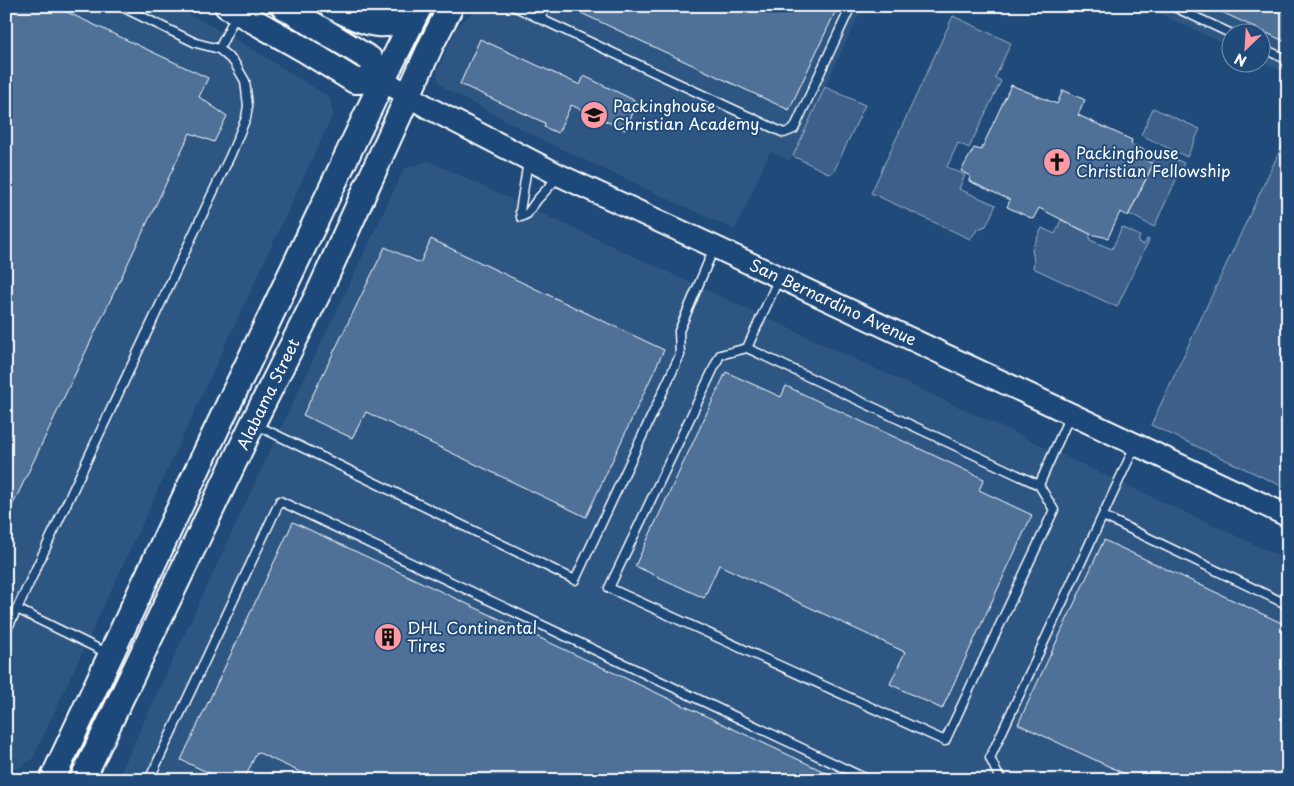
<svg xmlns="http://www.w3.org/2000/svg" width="1294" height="786" viewBox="0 0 1294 786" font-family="'Playpen Sans',sans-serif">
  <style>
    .built { fill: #2e5683 }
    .green { fill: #3c618b; stroke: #9eb0c5 }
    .building { fill: #507197; stroke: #fff }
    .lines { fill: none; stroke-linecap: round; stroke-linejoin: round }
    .lane-casing { stroke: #fff; stroke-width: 11 }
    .secondary-casing { stroke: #fff; stroke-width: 25 }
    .primary-casing { stroke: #fff; stroke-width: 28 }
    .lane { stroke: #1f4a7a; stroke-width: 8 }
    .secondary { stroke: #1f4a7a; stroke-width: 21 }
    .primary { stroke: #1f4a7a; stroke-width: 24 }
    .labels { text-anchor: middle; stroke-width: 4; stroke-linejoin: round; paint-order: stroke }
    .poi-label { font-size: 16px; fill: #fff; stroke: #1f4a7a; text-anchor: start }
    .street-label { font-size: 16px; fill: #fff; stroke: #1f4a7a }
  </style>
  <rect width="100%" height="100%" fill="#1f4a7a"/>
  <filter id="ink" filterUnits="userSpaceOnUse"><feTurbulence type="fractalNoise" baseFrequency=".02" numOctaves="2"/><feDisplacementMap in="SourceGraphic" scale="10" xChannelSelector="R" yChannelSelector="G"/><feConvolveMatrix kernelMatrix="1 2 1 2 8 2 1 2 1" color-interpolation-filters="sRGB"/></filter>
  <g filter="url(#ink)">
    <path class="built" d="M6 6H174L239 41 329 97 333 114 32 760 17 769H6Z
      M479 6H863L790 161 770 152 735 230 546 142 444 88 438 80 437 71 457 27Z
      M1143 6H1288V74L1262 62V32H1232L1231 47Z
      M429 161 1288 560V780H117L259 474 404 169Z"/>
    <path class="green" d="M953 16 1011 43 995 78 1001 81 969 148 958 143 947 167 965 175 959 189 996 205 986 226 978 229 970 239 871 193Z
      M825 87 865 105 834 171 830 174 793 156Z
      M1153 108 1200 129 1187 157 1141 135Z
      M1288 133V489L1151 425Z
      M1157 151 1184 163 1154 227 1129 214 1153 165 1151 164Z
      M1061 220 1090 234V240L1112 249 1122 227 1140 236 1138 242 1144 245 1147 239 1149 240 1117 307 1033 268 1034 262 1032 249 1042 228 1055 234Z"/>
    <path class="building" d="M6 6H54L208 78 199 97 227 116 214 142 190 133 6 519Z
      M566 6H838L789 110Z
      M1209 6H1288V43Z
      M480 39 580 85 584 76 638 102 625 130 571 105 558 133 544 127 545 123 460 84Z
      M1011 85 1057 104 1063 90 1085 100 1078 115 1132 140 1131 144 1146 151 1142 158 1153 164 1128 216 1120 212 1108 238 1090 234 1039 208 1033 219 1007 207 1010 200 969 181 970 176 961 171 974 148 981 150Z
      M431 239 664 350 586 517 366 412 352 438 303 415 385 247 420 263Z
      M726 372 781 397 786 386 984 479 979 490 1032 515 942 709 890 684 905 652 719 565 704 598 635 566Z
      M293 522 842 780H317L257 752 244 780H224L181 760Z
      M1104 540 1288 626V780H1138L1018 724Z"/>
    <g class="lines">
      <g class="lane-casing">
        <path id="lane" d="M513 6 784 133 794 129 851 6
          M1172 6 1232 34
          M540 19 546 6
          M1262 48 1288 60
          M219 49 236 15
          M528 161 520 211 521 217 527 214 537 200 559 176
          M779 278 747 348 720 355 609 588 945 741 1054 510 1039 485 1070 415
          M747 348 1039 485
          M254 424 575 580 680 355 679 331 714 248
          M1103 516 1288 605
          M6 631 17 609
          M109 654 17 609 231 154 246 118 248 106 245 81 234 62 219 49 196 43 120 6
          M149 780 280 501 869 780
          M1003 780 999 777 990 758 1135 446"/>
      </g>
      <g class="secondary-casing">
        <path id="secondary" d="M383 80 429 108 559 175 715 247 1288 516"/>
      </g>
      <g class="primary-casing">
        <path id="primary" d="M227 6 305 50 355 81 383 80
          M283 6 370 59 383 80
          M331 6C355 17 392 41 408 6
          M52 780 201 462 383 80 420 6
          M82 780 253 423 320 290 432 43 451 6"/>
      </g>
      <use href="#lane" class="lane"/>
      <use href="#secondary" class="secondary"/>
      <use href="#primary" class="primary"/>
    </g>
  </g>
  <defs>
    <g id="school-disc" transform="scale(1.4375)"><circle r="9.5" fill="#ff9aa2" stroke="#1f4a7a"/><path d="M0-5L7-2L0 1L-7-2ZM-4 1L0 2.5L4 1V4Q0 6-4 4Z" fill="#111"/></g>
    <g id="church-disc" transform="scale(1.4375)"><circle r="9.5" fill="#ff9aa2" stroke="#1f4a7a"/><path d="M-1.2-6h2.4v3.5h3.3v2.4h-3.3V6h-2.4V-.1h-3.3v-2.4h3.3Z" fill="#111"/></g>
    <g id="building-disc" transform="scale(1.4375)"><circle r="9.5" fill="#ff9aa2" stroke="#1f4a7a"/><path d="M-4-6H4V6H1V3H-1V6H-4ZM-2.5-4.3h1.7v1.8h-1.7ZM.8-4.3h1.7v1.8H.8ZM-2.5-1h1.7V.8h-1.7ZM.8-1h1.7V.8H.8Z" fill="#111"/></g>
  </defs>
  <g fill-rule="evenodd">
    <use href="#school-disc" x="594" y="115"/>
    <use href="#church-disc" x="1057" y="162"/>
    <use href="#building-disc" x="388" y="637"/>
  </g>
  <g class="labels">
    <g class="poi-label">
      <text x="613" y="112">Packinghouse<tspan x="613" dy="18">Christian Academy</tspan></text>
      <text x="1076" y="159">Packinghouse<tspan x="1076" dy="18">Christian Fellowship</tspan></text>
      <text x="407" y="634">DHL Continental<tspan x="407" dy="18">Tires</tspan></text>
    </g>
    <g class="street-label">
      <text transform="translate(833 302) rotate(25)" y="6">San Bernardino Avenue</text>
      <text transform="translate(268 394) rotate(-64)" y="6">Alabama Street</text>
    </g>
  </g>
  <rect width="1294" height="786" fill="none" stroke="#1f4a7a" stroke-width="25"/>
  <rect x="12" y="12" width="1269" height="761" fill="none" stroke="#fff" stroke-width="2" filter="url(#ink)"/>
  <g transform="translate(1246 48) rotate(205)"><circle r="24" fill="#1f4a7a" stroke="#7992af"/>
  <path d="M0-4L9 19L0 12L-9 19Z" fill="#ff9aa2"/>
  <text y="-8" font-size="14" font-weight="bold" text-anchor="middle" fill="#ffffff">N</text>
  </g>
</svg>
